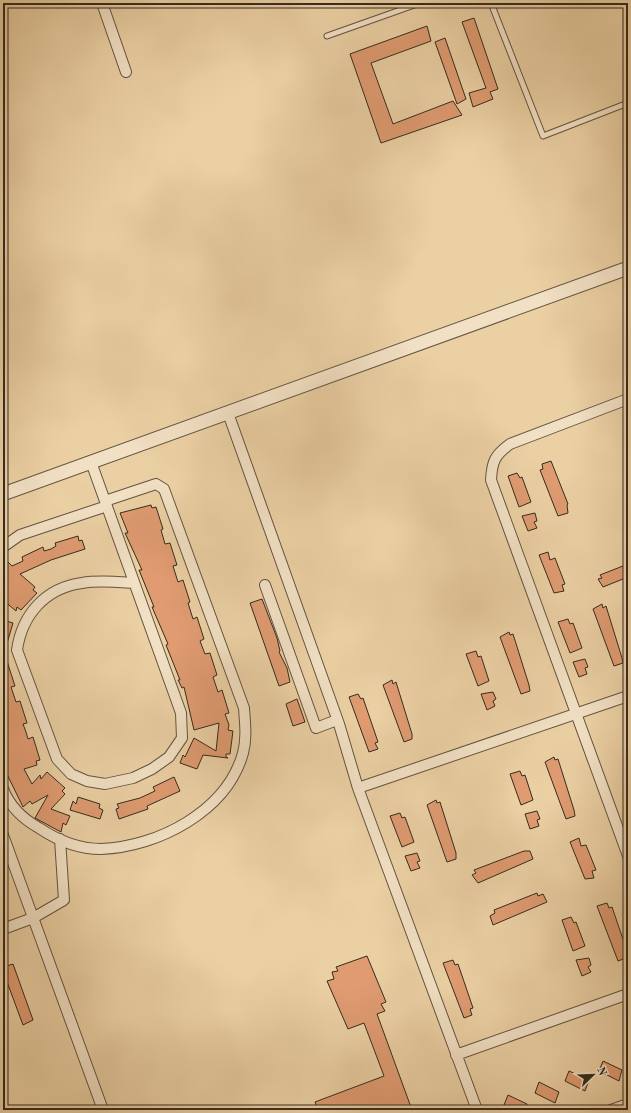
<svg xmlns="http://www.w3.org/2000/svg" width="631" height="1113" viewBox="0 0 631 1113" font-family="'Old Standard TT',serif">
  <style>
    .building { fill: #e09b71; stroke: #342b1f }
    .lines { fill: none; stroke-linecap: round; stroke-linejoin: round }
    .service-casing { stroke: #625440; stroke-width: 7 }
    .minor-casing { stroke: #625440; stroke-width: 12 }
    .tertiary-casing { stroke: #625440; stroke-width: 15 }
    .service { stroke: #f2e0c4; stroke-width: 5 }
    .minor { stroke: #f2e0c4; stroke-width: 10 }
    .tertiary { stroke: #f2e0c4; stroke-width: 13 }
  </style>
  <rect width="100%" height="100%" fill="#ebd0a4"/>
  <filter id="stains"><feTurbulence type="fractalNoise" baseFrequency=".005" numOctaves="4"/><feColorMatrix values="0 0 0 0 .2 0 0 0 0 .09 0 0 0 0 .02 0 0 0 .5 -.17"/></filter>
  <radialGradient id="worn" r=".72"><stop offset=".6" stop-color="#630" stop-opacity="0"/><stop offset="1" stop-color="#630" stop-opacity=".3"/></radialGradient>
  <path class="building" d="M474 18 498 89 490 92 493 99 473 107 469 93 486 88 462 22Z
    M427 26 431 41 371 63 393 124 453 101 462 115 381 143 350 54Z
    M445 38 466 99 457 104 435 42Z
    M551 461 568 504 567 505 568 513 558 516 540 470 543 469 542 464Z
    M517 473 520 478 522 477 531 502 519 507 508 476Z
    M151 505 152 508 156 507 163 529 161 530 165 544 170 543 177 565 173 566 178 582 183 580 190 602 188 603 193 619 197 617 204 639 200 641 205 654 210 653 217 675 213 677 218 692 222 690 229 713 225 714 229 725 228 730 233 731 230 754H226V757L228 758 203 755 197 769 180 763 183 755 185 757 194 738 216 751 219 723 194 730 184 687 182 688 178 680H180L166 645 168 644 152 607H154L139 570H142L125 533H128L120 513Z
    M535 513 537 521 534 522 537 528 528 531 522 516Z
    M78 536 79 541 82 540 85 549 51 560 20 574 35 587 33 590 37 593 21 610 17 607 16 611 3 600V569L8 562 12 566 23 561 22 557 43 547 44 551 51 549 56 546 55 543Z
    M548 552 550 560 555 558 565 584 562 585 564 591 554 593 539 555Z
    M628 564V577L603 587 598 579 602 578 600 575Z
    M262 599 277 638 280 651 279 652 287 668 290 682 279 686 250 603Z
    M602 604 603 608 606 606 622 658 623 663 614 666 593 609Z
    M568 619 570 624 573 623 582 648 570 653 558 622Z
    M3 620 13 623 5 650H3Z
    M509 632 510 635 513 634 529 685 530 691 521 694 500 637Z
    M476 651 478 657 481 656 489 681 478 686 466 654Z
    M4 652 15 686 11 687 16 702 20 701 27 723 23 724 26 732 28 739 33 737 40 760 36 761 37 765 24 769 32 784 40 775 41 779 47 772 65 788 62 791 65 794 51 809 70 816 66 825 63 823 61 832 35 818 48 795 32 804 30 801 23 807 3 766Z
    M585 659 588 667 585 668 587 674 579 677 573 662Z
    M392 680 393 684 396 682 412 734V739L404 742 383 685Z
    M493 692 496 699 493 701 495 706 487 710 481 694Z
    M358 694 361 699 363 698 378 742 375 743 378 749 369 752 349 697Z
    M297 699 305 722 293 726 286 704Z
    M554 757 555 760 558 759 574 810 575 816 566 819 545 762Z
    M520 771 522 776 525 775 533 800 521 805 510 774Z
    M174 777 180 791 147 806 148 809 119 819 116 809 119 808 117 804 140 798 155 791 153 787Z
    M78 797 100 804 99 808 103 810 100 819 70 810 73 801 76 804Z
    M436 800 437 803 440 802 456 853V859L447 862 427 805Z
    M537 811 540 819 537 820 539 826 530 829 525 814Z
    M400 813 402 818 405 817 414 842 402 847 390 816Z
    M579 838 581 846 586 845 596 870 592 871 594 878 585 879 570 842Z
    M524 851H530L533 859 478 883 472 875 476 873 474 870Z
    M417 853 420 861 417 862 420 868 411 871 405 856Z
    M537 893 538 896 543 894 547 902 493 925 490 916 495 913 494 910Z
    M607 903 609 908 612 907 627 951 624 952 626 958 618 961 597 906Z
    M571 917 574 923 576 922 585 946 573 951 562 920Z
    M367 956 386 1002 381 1004 385 1011 377 1014 412 1110H318L315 1102 384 1076 364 1023 348 1029 327 981 334 979 332 972 338 971 336 967Z
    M589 958 591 965 588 967 591 972 582 976 576 960Z
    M453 960 455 965 458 964 473 1008 470 1009 472 1015 464 1018 443 963Z
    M13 964 33 1020 23 1025 3 971V967Z
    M603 1061 622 1070 619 1081 599 1071Z
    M569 1071 589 1080 585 1091 565 1081Z
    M539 1082 559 1092 555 1103 535 1093Z
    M508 1095 527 1104 525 1110H514L504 1105Z"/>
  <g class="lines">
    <g class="service-casing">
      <path id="service" d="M491 3 543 136 628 103
        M327 36 420 3"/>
    </g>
    <g class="minor-casing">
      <path id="minor" d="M102 3 126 72
        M628 399 510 444C495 455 492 461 491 480L628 856
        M228 413 339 724 358 788 477 1110
        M91 462 181 713 182 738 169 757 152 769 133 778 105 784 87 781 71 774 57 759 17 650C22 615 45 588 82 583 99 580 117 582 134 583
        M3 547 20 535 107 506
        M265 585 316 728 337 720
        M358 788 628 696
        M3 789C10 807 23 819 39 828 57 840 79 849 101 849 158 847 227 811 243 753 247 738 245 723 244 708L164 489 156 484 105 501
        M3 835 103 1110
        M3 929 33 918 64 900 60 839
        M456 1055 628 994
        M611 1110 628 1104"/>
    </g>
    <g class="tertiary-casing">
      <path id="tertiary" d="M3 494 628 268"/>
    </g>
    <use href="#service" class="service"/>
    <use href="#minor" class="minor"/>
    <use href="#tertiary" class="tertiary"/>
  </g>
  <rect width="631" height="1113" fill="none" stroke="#ebd0a4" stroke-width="16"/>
  <rect x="4" y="4" width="623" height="1105" fill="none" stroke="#342b1f" stroke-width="2"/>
  <rect x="8" y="8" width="615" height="1097" fill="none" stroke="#342b1f"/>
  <g transform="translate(593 1075) rotate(67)" stroke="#f2e0c4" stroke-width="3" paint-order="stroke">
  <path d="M0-3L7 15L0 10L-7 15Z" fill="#342b1f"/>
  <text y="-6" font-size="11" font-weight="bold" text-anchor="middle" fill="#342b1f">N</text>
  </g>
  <rect width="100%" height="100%" filter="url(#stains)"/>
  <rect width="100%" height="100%" fill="url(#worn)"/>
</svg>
